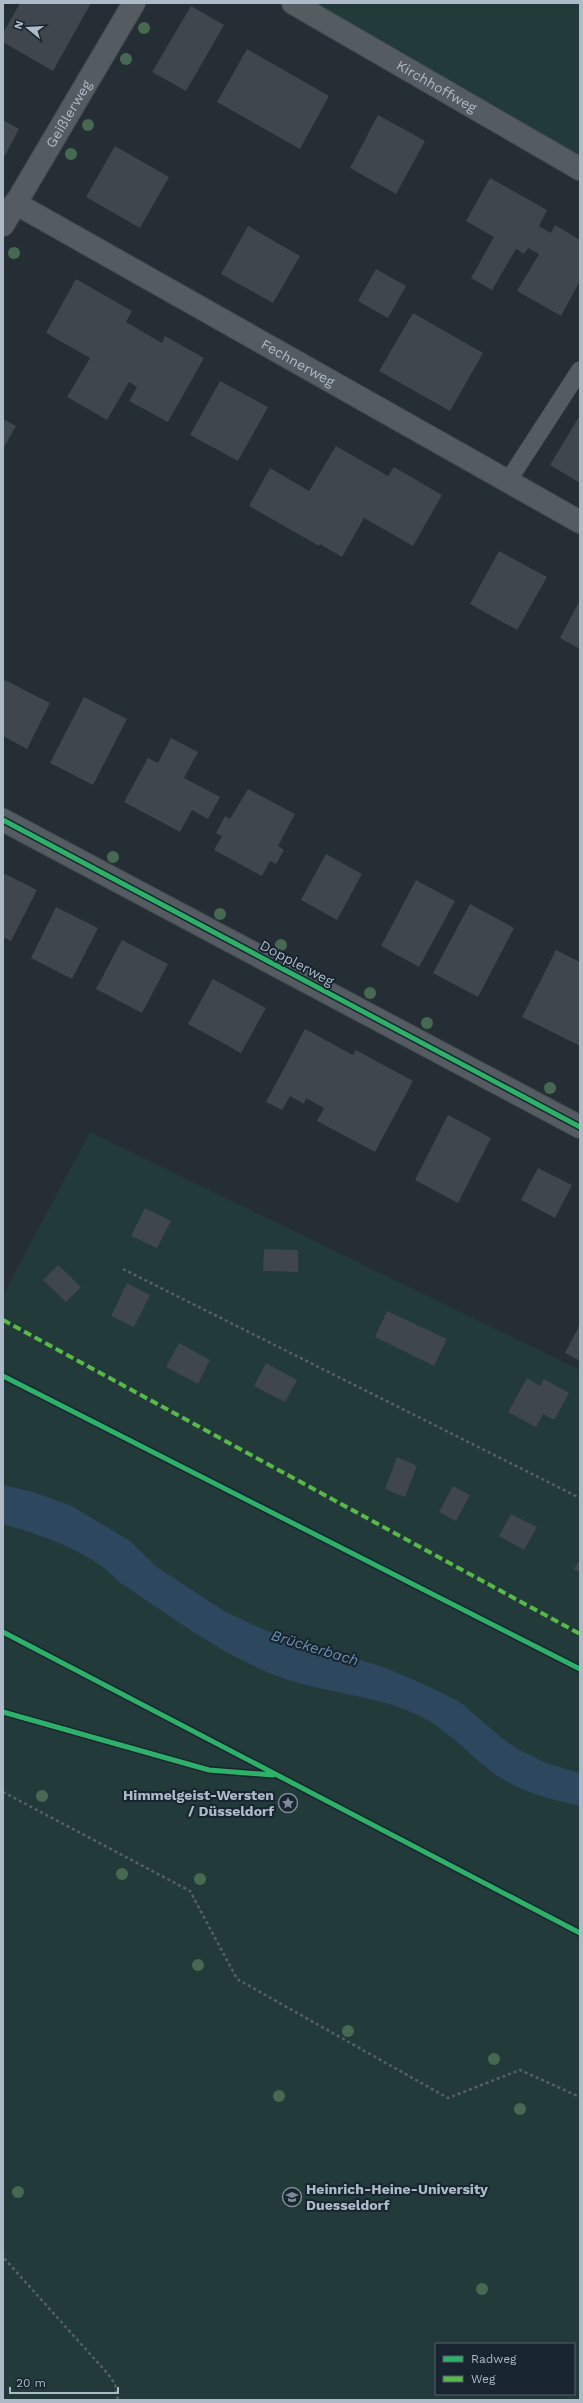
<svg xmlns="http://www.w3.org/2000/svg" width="583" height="2403" viewBox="0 0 583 2403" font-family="'Work Sans',sans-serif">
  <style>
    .green { fill: #223a3a; fill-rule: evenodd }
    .water { fill: #2d475e }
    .building { fill: #3f464d }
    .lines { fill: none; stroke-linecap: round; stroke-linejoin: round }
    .lane-casing { stroke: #43494f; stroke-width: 18 }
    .street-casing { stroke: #43494f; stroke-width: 24 }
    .path { stroke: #585f66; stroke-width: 2.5; stroke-dasharray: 3 3; stroke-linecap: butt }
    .lane { stroke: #545c62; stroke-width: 17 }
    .street { stroke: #545c62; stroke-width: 22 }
    .quiet { stroke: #58b947; stroke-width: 4; stroke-dasharray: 8 4; stroke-linecap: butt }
    .cycleway-casing { stroke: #18242f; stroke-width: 8 }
    .cycleway { stroke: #2db169; stroke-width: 5 }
    .tree { fill: #476951 }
    .labels { text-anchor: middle; stroke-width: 4; stroke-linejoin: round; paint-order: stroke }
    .street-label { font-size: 14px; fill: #adbac7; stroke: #18242f }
    .poi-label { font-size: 14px; font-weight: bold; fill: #adbac7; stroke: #18242f; text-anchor: end }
    .water-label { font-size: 15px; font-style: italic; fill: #6a90ae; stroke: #18242f }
  </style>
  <rect width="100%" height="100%" fill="#252d35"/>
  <path class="green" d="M303 3H580V164Z
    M90 1132 580 1370V2400H3V1295ZM436 2344H574V2394H436Z"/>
  <path class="water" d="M3 1485 33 1492 70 1505 130 1541 157 1567 224 1611 267 1631 386 1668 430 1687 460 1702 503 1739 520 1750 546 1763 580 1773V1806C554 1800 524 1793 501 1778 469 1757 448 1727 411 1712 371 1695 327 1693 286 1679 228 1660 171 1616 119 1582 93 1552 41 1535 3 1524Z"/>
  <path class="building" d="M20 3H91L53 71 3 42V33Z
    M191 6 224 25 186 91 152 72Z
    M247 49 329 96 300 149 217 102Z
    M378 115 425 141 396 194 350 168Z
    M3 120 19 129 3 159Z
    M115 146 169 177 140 228 86 197Z
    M490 178 547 210 539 226 551 233 555 225 580 240V281L561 316 517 291 539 254 528 248 524 254 516 249 492 290 471 278 494 237 466 221Z
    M248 226 300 256 273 303 221 274Z
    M376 269 406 286 388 318 358 301Z
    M76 279 132 311 126 322 162 343 165 336 204 358 168 422 129 401 137 387 129 382 107 420 67 397 90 358 46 333Z
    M413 313 483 353 450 411 379 371Z
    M220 381 268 407 238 461 190 435Z
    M580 415V483L550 465Z
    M3 419 16 426 3 449Z
    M336 446 388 476 394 467 442 495 413 546 364 518 342 557 320 544 319 546 249 506 270 468 309 491Z
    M499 551 547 577 517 630 470 604Z
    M580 600V649L560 638Z
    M3 679 50 703 27 749 3 736Z
    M84 697 127 719 93 785 50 763Z
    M171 738 198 752 184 778 220 797 208 819 192 810 180 832 124 802 148 758 158 763Z
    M248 789 295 814 278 846 284 850 276 864 270 861 262 876 214 850 222 836 216 833 225 816 230 819Z
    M326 854 362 874 337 920 301 900Z
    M3 873 37 890 11 941 3 937Z
    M416 880 455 901 419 967 381 946Z
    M470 904 514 928 478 997 433 973Z
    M56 907 98 928 72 979 31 958Z
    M122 940 168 964 142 1013 96 989Z
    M556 950 580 962V1046L522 1017Z
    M213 979 266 1008 241 1053 188 1024Z
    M305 1029 353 1055 356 1050 413 1081 375 1152 317 1121 324 1108 306 1098 304 1104 290 1096 282 1110 266 1102Z
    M448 1115 491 1138 458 1203 415 1180Z
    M538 1168 572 1185 555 1218 521 1200Z
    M145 1208 171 1221 157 1248 131 1236Z
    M264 1249 298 1250V1272L263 1271Z
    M58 1265 81 1287 66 1302 43 1280Z
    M127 1283 150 1295 134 1327 111 1316Z
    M387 1311 447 1339 434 1366 375 1337Z
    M579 1326H580V1361L565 1353Z
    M179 1343 210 1360 198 1384 166 1367Z
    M266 1363 297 1380 285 1402 254 1386Z
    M527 1378 540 1386 544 1379 569 1393 554 1420 543 1414 536 1427 508 1412Z
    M397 1457 417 1466 405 1497 385 1489Z
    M453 1486 470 1495 456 1521 439 1512Z
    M511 1514 537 1527 524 1550 499 1536Z
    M580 1559V1572L574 1569Z"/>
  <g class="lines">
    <g class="lane-casing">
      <path id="lane" d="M508 481 580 370"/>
    </g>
    <g class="street-casing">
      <g id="street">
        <path id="s1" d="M293 3 580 169"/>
        <path id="s2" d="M15 203 580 522"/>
        <path id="s3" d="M3 225 134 3"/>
        <path d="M3 820 580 1127"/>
      </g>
    </g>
    <path class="path" d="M123 1269 580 1498
      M3 1792 190 1891 237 1979 448 2098 520 2070 580 2097
      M3 2253V2257L108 2374 115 2384 118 2400"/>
    <use href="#lane" class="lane"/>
    <use href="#street" class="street"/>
    <path class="quiet" d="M3 1320 580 1634"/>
    <g class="cycleway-casing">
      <path id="cycleway" d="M3 820 580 1127
        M3 1376 580 1669
        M3 1632 580 1933
        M3 1712 209 1770 273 1775"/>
    </g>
    <use href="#cycleway" class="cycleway"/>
  </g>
  <g class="tree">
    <circle cx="144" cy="28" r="6"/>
    <circle cx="126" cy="59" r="6"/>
    <circle cx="88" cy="125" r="6"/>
    <circle cx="71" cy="154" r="6"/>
    <circle cx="14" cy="253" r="6"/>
    <circle cx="113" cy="857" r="6"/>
    <circle cx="220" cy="914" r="6"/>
    <circle cx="281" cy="945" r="6"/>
    <circle cx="370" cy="993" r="6"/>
    <circle cx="427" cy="1023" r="6"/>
    <circle cx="550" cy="1088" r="6"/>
    <circle cx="42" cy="1796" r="6"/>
    <circle cx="122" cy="1874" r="6"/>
    <circle cx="200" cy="1879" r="6"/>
    <circle cx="198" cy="1965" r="6"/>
    <circle cx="348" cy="2031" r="6"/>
    <circle cx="494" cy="2059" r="6"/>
    <circle cx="279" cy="2096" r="6"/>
    <circle cx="520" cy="2109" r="6"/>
    <circle cx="18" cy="2192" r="6"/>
    <circle cx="482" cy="2289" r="6"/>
  </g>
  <defs>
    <g id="sight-ring" transform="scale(1)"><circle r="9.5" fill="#18242f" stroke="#7d8994" stroke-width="1.5"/><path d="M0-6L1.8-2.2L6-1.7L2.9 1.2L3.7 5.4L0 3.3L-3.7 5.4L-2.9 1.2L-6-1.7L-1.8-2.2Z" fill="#7d8994"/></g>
    <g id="university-ring" transform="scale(1)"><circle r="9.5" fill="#18242f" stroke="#7d8994" stroke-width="1.5"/><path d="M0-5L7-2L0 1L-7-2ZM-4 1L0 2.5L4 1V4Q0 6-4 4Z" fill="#7d8994"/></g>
  </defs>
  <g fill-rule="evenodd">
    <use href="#sight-ring" x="288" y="1803"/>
    <use href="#university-ring" x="292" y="2197"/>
  </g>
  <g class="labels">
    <g class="street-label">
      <text dy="5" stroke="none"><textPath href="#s1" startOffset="166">Kirchhoffweg</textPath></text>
      <text dy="5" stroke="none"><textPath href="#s3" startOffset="129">Geißlerweg</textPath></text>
      <text dy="5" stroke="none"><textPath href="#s2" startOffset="325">Fechnerweg</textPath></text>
      <text transform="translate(297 963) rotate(28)" y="5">Dopplerweg</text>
    </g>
    <g class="poi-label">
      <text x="274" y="1800">Himmelgeist-Wersten<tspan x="274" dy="16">/ Düsseldorf</tspan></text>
      <text x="306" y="2194" text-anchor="start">Heinrich-Heine-University<tspan x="306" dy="16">Duesseldorf</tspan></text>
    </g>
    <g class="water-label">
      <text transform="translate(315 1648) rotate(17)" y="5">Brückerbach</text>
    </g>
  </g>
  <rect width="583" height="2403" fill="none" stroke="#adbac7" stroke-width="8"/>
  <rect x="435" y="2343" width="140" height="52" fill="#18242f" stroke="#54606c"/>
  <rect x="443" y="2356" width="20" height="6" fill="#2db169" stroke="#54606c"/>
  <text x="471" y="2363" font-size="12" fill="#adbac7">Radweg</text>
  <rect x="443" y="2376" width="20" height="6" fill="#58b947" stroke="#54606c"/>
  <text x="471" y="2383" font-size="12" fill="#adbac7">Weg</text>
  <g transform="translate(28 28) rotate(288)" stroke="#18242f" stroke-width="3" paint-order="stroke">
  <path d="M0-3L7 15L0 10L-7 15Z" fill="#adbac7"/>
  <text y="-6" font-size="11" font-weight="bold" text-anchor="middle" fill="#adbac7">N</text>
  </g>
  <path d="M10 2387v6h108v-6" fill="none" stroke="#adbac7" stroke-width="2"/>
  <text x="16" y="2387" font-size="12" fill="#adbac7" stroke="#18242f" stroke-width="3" paint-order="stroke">20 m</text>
</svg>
